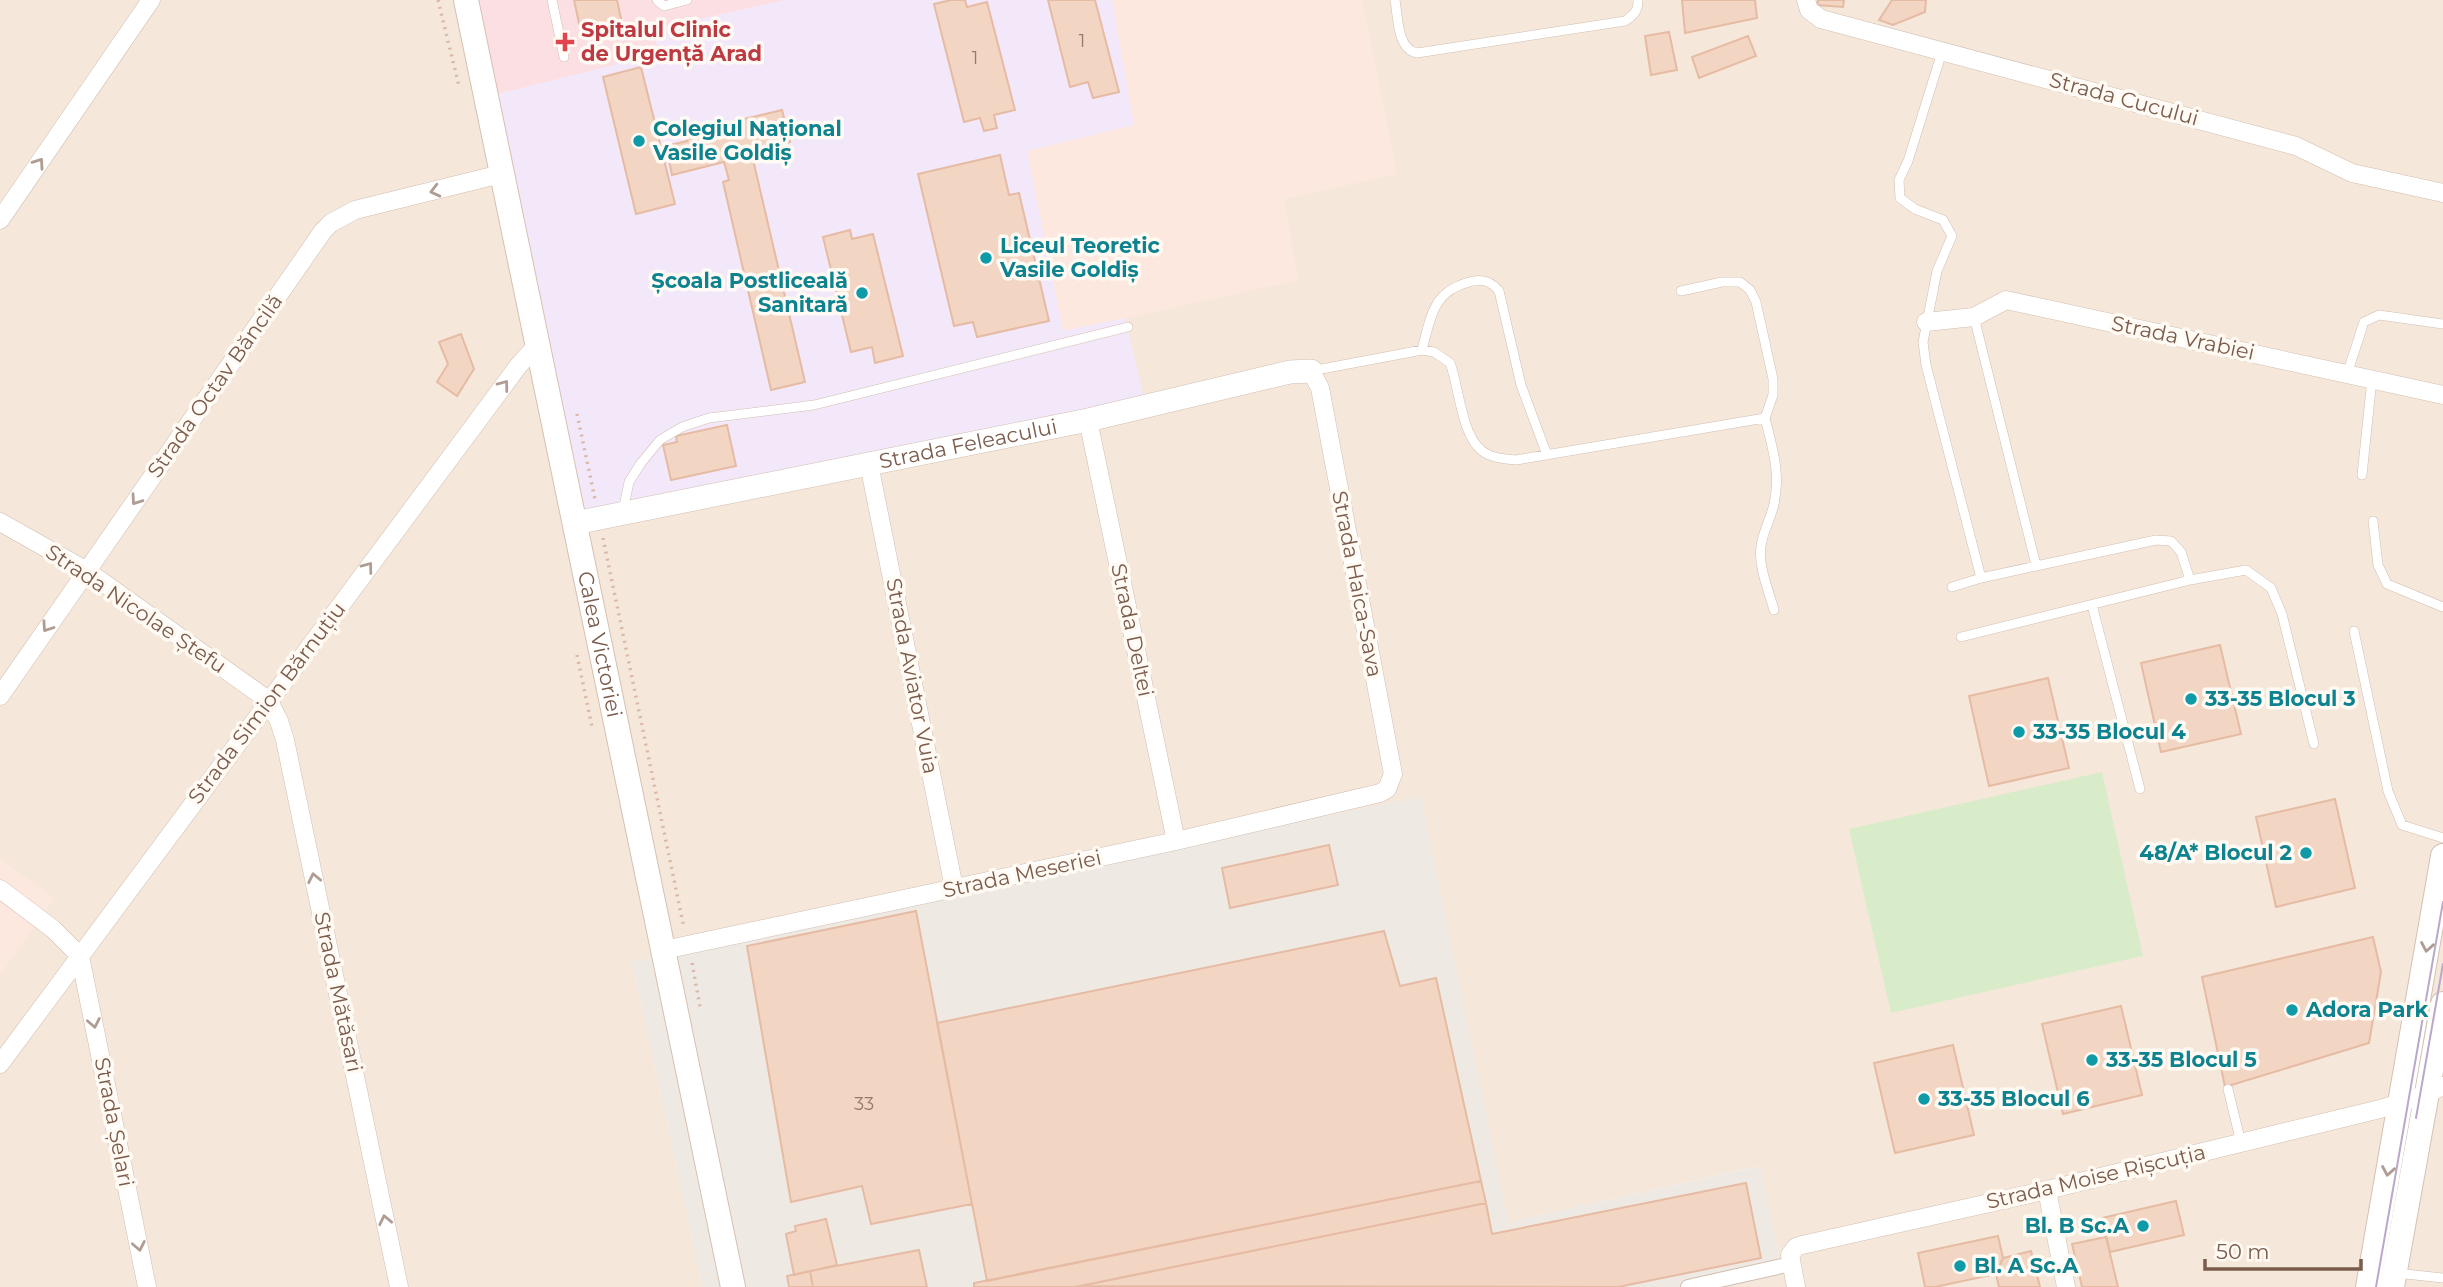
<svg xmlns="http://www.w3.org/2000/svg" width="2443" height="1287" viewBox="0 0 2443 1287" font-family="Montserrat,sans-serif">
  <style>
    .residential { fill: #f5e8da }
    .commercial { fill: #fde8e0 }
    .industrial { fill: #efe9e4 }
    .education { fill: #f3e8fa }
    .medical { fill: #fbdfe3 }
    .green { fill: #d8ecc9 }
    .building { fill: #f3d5c3; stroke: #e6bba3; stroke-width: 2 }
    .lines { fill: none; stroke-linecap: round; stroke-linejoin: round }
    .service-casing { stroke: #d1beb0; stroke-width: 10 }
    .pedestrian-casing { stroke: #d1beb0; stroke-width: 16 }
    .minor-casing { stroke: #d1beb0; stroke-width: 19 }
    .tertiary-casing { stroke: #d1beb0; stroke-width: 24 }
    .secondary-casing { stroke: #d6c0b0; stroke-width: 26 }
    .path { stroke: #d9b8a5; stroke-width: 3.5; stroke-dasharray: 2 5; stroke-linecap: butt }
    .service { stroke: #fff; stroke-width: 9 }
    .pedestrian { stroke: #fff; stroke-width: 14 }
    .minor { stroke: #fff; stroke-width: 18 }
    .tertiary { stroke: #fff; stroke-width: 23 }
    .secondary { stroke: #fff; stroke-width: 24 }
    .tram { stroke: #b9a8c9; stroke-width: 2 }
    .oneway { stroke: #af9d94 }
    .health-dot { fill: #e0444e; stroke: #fffaf3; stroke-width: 2.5 }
    .culture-dot { fill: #0f9aa8; stroke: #fffaf3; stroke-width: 2.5 }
    .labels { text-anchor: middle; stroke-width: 7; stroke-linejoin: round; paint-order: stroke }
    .number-label { font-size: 18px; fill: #987a6a }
    .health-label { font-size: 21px; font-weight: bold; fill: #be3a42; stroke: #fffaf3; text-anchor: start }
    .street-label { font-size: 21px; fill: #7a5c4d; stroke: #fffaf3 }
    .culture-label { font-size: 21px; font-weight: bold; fill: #0d838f; stroke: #fffaf3; text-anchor: start }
  </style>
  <rect width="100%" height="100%" fill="#fdf6ec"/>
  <path class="residential" d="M0 0H2443V1287H1723L1783 1274 1759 1166 1508 1222 1421 797 632 962 703 1287H0Z"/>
  <path class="commercial" d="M1112 0H1362L1397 174 1284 199 1298 280 1063 332 1027 151 1133 125Z
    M0 859 54 898 0 975Z"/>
  <path class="industrial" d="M1421 796 1508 1222 1760 1166 1783 1275 1723 1287H703L632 962Z"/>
  <path class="education" d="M784 0H1112L1134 125 1027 151 1063 331 1125 318 1146 406 575 523 485 97 657 54 654 29Z"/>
  <path class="medical" d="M466 0H784L654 29 658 54 485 97Z"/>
  <path class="green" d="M2102 772 2143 956 1891 1013 1849 829Z"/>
  <path class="building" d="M574 0H617L623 28 582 37Z
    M951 0H965L967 7 987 2 1015 110 994 115 997 128 984 131 980 118 964 122 934 4Z
    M1048 0H1095L1119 92 1093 98 1088 82 1070 87Z
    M1682 0H1755L1757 18 1685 33Z
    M1682 0H1755L1757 18 1685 33Z
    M1818 0H1844L1843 7 1817 5Z
    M1892 0H1926L1925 12 1893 25 1879 20Z
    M1669 32 1677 70 1651 75 1645 36Z
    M1748 36 1756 56 1699 78 1692 57Z
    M641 67 675 204 636 214 603 77Z
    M782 110 790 142 751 151 805 382 771 390 723 182 729 180 724 162 672 175 666 146 687 141 685 133Z
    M1000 155 1009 195 1019 193 1049 321 977 337 973 322 954 326 918 174Z
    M850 230 852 239 873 234 903 356 875 363 872 347 851 352 823 237Z
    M461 334 474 369 457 396 437 382 448 364 439 342Z
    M727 425 736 466 671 480 663 445 677 442 676 436Z
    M2220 645 2241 734 2161 752 2141 663Z
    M2048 678 2069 768 1989 786 1969 696Z
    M2335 799 2355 888 2276 907 2256 817Z
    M1329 845 1338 885 1230 908 1222 868Z
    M916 911 972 1204 871 1224 862 1186 791 1202 747 946Z
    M1384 931 1400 986 1436 978 1481 1181 987 1281 937 1023Z
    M2373 937 2381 972 2369 1043 2225 1087 2202 977Z
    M2121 1006 2142 1095 2063 1114 2042 1024Z
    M1953 1045 1974 1135 1895 1153 1874 1063Z
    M1481 1181 1486 1203 1075 1287H974V1283Z
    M1746 1183 1761 1258 1618 1287 1081 1286 1486 1203 1492 1234Z
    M2176 1201 2184 1235 2110 1252 2102 1218Z
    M826 1219 837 1265 794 1275 786 1234 796 1231 795 1226Z
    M1998 1236 2003 1258 1996 1274 1935 1287H1925L1918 1253Z
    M2106 1237 2118 1287H2082L2072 1244Z
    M919 1250 927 1287H813L810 1271Z
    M2031 1251 2040 1287H1999L1996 1274 2003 1258Z
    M810 1271 813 1287H789L787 1276Z"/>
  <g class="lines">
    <g class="service-casing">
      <path id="service" d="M552 0 564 57
        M657 0 664 6 687 0
        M1395 0C1398 17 1397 49 1417 53L1625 21C1634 15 1638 11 1638 0
        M1942 52 1908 161 1899 180 1900 198 1915 209 1943 220 1952 236 1937 271 1923 342 1926 365 1981 578 2156 540 2171 541 2181 552 2190 580
        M1974 317 2036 565
        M1422 350C1431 317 1432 292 1469 282 1482 278 1491 281 1499 291L1521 385 1547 455
        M1311 371 1422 350 1434 352 1450 363C1460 388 1461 444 1489 455 1498 459 1508 459 1516 460L1765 418 1773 395V379L1756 302 1750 290 1740 282H1722L1681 291
        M2347 374 2364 322 2379 315 2443 324
        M1765 418C1772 446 1781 474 1774 504 1771 518 1763 531 1761 546 1758 567 1769 591 1774 610
        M2362 475 2372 379
        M623 511 629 482 641 463 660 440 682 427 709 418 814 405 1128 327
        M2373 521 2378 565 2387 584 2443 607
        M1952 587 1981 578
        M2092 605 2140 789
        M2354 631 2388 791 2402 825 2443 838
        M1961 637 2190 580 2246 570 2271 588 2282 614 2314 744
        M2228 1089 2241 1143
        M2396 1273 2443 1278"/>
    </g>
    <g class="pedestrian-casing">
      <path id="pedestrian" d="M1688 1287 1791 1264"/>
    </g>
    <g class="minor-casing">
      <path id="minor" d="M1806 0 1809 10 1821 19 2296 146 2352 173 2443 193
        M0 220 151 0
        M1926 322 1974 317 2006 300 2443 395
        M1088 420 1176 841
        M869 464 954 888
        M0 522 87 571 268 700 279 721 285 740 399 1287
        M0 696 323 231 331 223 355 210 501 174
        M0 889 53 929 80 956 147 1287
        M664 950 1176 841 1380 793 1387 789 1393 774 1320 388 1311 371
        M0 1064 519 365 538 344
        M2047 1190 2066 1287
        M1796 1287 1790 1255 1796 1247 1802 1245 2047 1190 2380 1109 2421 1096 2443 1086"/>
    </g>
    <g class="tertiary-casing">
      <g id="tertiary">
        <path id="s1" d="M575 523 1088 420 1290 372 1311 371"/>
      </g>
    </g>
    <g class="secondary-casing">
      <g id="secondary">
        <path id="s2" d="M466 0 733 1287"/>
        <path d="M2368 1287 2443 856"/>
        <path d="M2392 1287 2443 1004"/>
      </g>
    </g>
    <path class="path" d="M438 0 459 86
      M577 414 595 499
      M603 538 684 928
      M577 655 592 727
      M692 963 700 1007"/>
    <use href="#service" class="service"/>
    <use href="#pedestrian" class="pedestrian"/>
    <use href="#minor" class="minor"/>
    <use href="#tertiary" class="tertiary"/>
    <use href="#secondary" class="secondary"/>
    <path class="tram" d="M2416 1118 2443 964
      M2376 1287 2443 902"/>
  </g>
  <defs><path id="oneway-chevron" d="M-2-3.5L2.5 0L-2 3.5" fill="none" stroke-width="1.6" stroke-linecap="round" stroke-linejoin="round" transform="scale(1.75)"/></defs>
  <g class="oneway">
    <use href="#oneway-chevron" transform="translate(39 163) rotate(-55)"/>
    <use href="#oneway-chevron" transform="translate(435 191) rotate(166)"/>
    <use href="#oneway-chevron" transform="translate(504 385) rotate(-53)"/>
    <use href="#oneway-chevron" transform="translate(136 500) rotate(125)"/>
    <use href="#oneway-chevron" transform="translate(368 567) rotate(-53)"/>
    <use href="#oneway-chevron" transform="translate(47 627) rotate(124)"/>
    <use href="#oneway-chevron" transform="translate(314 878) rotate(-102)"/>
    <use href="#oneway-chevron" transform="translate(2427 947) rotate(100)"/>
    <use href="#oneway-chevron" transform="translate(94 1023) rotate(79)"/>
    <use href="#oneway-chevron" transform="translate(2388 1171) rotate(100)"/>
    <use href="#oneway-chevron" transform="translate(385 1220) rotate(-102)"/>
    <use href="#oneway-chevron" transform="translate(139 1246) rotate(79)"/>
  </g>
  <path class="health-dot" d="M561.5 31.5h7v7h7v7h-7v7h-7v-7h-7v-7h7z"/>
  <g class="culture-dot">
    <circle cx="639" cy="141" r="7"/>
    <circle cx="986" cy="258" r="7"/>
    <circle cx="862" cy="293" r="7"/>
    <circle cx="2191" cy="699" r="7"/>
    <circle cx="2019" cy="732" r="7"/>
    <circle cx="2306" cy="853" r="7"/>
    <circle cx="2292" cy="1010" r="7"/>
    <circle cx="2092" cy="1060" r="7"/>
    <circle cx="1924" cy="1099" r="7"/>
    <circle cx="2143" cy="1226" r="7"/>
    <circle cx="1960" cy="1266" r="7"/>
  </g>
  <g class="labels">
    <g class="number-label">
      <text x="1082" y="47">1</text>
      <text x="975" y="64">1</text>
      <text x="864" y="1110">33</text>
    </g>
    <g class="health-label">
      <text x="581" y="37">Spitalul Clinic<tspan x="581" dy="24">de Urgență Arad</tspan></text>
    </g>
    <g class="street-label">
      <text transform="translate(2124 99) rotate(15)" y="7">Strada Cucului</text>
      <text transform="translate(2183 338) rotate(12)" y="7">Strada Vrabiei</text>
      <text transform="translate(215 386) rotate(-55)" y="7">Strada Octav Băncilă</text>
      <text dy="7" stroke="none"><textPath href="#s1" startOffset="401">Strada Feleacului</textPath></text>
      <text transform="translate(1357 584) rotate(79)" y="7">Strada Haica-Sava</text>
      <text transform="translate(136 609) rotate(34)" y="7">Strada Nicolae Ștefu</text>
      <text transform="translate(1132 630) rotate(78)" y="7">Strada Deltei</text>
      <text dy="7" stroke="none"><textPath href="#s2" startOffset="658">Calea Victoriei</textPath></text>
      <text transform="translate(912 676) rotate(79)" y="7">Strada Aviator Vuia</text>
      <text transform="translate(267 703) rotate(-53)" y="7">Strada Simion Bărnuțiu</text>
      <text transform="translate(1022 874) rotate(-12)" y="7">Strada Meseriei</text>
      <text transform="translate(338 992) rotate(78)" y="7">Strada Mătăsari</text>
      <text transform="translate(114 1122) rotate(79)" y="7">Strada Șelari</text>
      <text transform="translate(2096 1177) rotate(-13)" y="7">Strada Moise Rișcuția</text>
    </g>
    <g class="culture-label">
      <text x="653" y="136">Colegiul Național<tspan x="653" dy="24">Vasile Goldiș</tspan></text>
      <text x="1000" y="253">Liceul Teoretic<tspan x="1000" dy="24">Vasile Goldiș</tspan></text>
      <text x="848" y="288" text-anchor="end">Școala Postliceală<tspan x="848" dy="24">Sanitară</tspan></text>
      <text x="2205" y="706">33-35 Blocul 3</text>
      <text x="2033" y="739">33-35 Blocul 4</text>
      <text x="2292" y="860" text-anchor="end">48/A* Blocul 2</text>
      <text x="2306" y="1017">Adora Park</text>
      <text x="2106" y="1067">33-35 Blocul 5</text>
      <text x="1938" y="1106">33-35 Blocul 6</text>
      <text x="2129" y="1233" text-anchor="end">Bl. B Sc.A</text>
      <text x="1974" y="1273">Bl. A Sc.A</text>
    </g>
  </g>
  <path d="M2205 1259v10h156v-10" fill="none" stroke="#7a5c4d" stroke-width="3.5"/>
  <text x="2216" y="1259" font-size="21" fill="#7a5c4d" stroke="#fffaf3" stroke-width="5" paint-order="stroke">50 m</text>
</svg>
